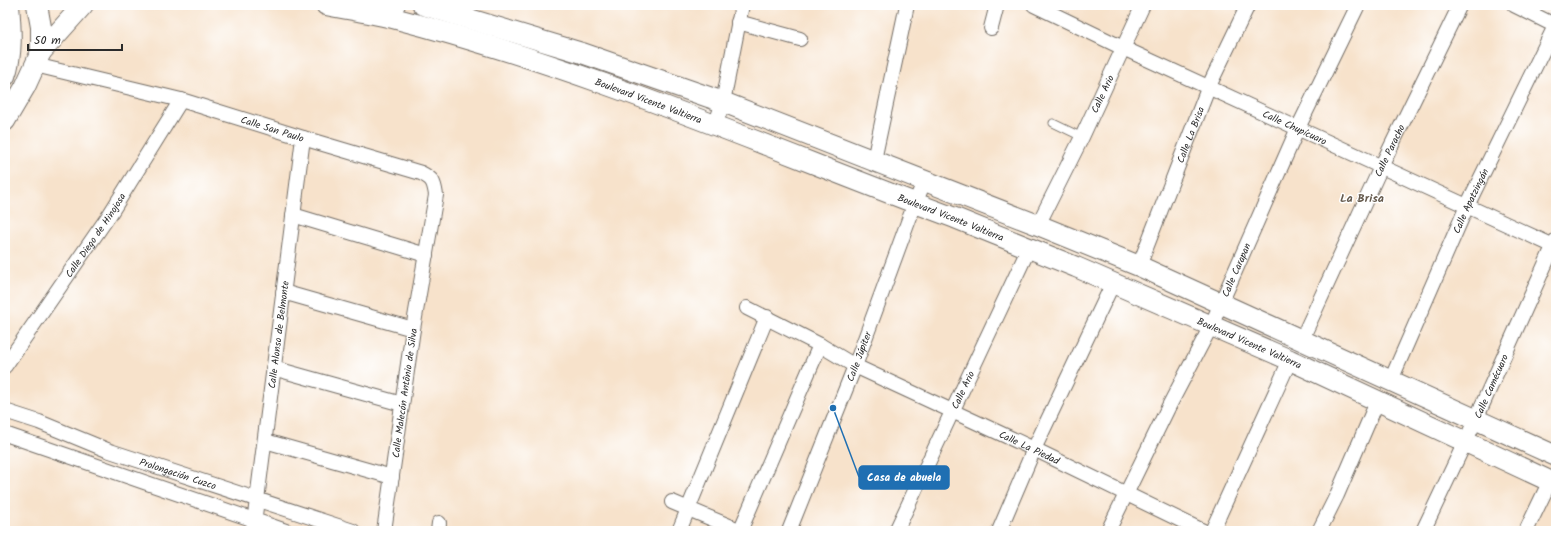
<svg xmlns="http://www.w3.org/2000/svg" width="1561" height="536" viewBox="0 0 1561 536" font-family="Kalam,sans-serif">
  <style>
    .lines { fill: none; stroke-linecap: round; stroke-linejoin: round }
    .lane-casing { stroke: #726b63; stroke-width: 9 }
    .street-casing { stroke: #726b63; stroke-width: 16 }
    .secondary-casing { stroke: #726b63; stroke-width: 22 }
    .lane { stroke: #fff; stroke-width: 7 }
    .street { stroke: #fff; stroke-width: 14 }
    .secondary { stroke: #fff; stroke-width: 20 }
    .labels { text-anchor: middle; stroke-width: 3; stroke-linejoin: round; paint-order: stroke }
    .street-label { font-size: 10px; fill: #2b2b2b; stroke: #fff }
    .quarter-label { font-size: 12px; font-weight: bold; fill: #655a4d; stroke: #fff }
    .leader { fill: none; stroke: #1f6fb2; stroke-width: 1.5 }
    .callout-dot { fill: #1f6fb2; stroke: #fff; stroke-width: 1.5 }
    .callout { fill: #1f6fb2; stroke: #1f6fb2; stroke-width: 1.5 }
    .callout-label { font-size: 11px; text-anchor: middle; font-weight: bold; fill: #fff }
  </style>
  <rect width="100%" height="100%" fill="#fff"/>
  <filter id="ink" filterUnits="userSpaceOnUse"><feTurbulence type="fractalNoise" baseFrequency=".025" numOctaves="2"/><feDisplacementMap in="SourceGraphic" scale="8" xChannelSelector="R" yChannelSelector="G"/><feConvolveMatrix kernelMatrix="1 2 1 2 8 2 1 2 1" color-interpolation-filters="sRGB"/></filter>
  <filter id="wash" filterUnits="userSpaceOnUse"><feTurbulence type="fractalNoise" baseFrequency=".012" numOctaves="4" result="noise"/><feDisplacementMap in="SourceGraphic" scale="16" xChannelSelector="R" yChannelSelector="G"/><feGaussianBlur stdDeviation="0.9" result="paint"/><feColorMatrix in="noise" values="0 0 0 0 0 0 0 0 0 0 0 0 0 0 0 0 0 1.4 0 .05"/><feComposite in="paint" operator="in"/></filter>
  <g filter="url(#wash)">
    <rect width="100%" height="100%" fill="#f7e2cb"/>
  </g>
  <g filter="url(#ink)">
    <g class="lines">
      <g class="lane-casing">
        <path id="lane" d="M1053 123 1082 137"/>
      </g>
      <g class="street-casing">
        <g id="street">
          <path id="s1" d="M1034 5 1123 48 1556 247"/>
          <path d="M1514 5 1556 26"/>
          <path d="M391 18 398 5"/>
          <path d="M738 22 800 39"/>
          <path d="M991 28 997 5"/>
          <path id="s2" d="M35 65 181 100 303 138 421 173C433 179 434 182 436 195L413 329 384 531"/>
          <path d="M715 126 723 102 742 5"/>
          <path d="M874 160 907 5"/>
          <path d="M293 215 426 255"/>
          <path id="s3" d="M1038 225 1082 137 1143 5"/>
          <path id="s4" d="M1139 266 1209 86 1248 5"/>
          <path d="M283 292 413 329"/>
          <path id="s5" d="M747 308 820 345 855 366 1034 449 1203 531"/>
          <path id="s6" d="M1301 341 1381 167 1460 5"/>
          <path id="s7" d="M5 366 110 214 181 100"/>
          <path d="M273 368 402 404"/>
          <path id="s8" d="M1391 380 1467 206 1556 24"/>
          <path id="s9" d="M5 411 39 422 107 450 353 531"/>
          <path d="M5 434 286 531"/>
          <path d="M265 441 392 477"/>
          <path d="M672 502 741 531"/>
          <path id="s10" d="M253 531 303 138"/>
          <path d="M438 531 439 523"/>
          <path d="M679 531 767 317"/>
          <path d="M740 531 820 345"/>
          <path id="s11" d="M789 531 855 366 915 203 925 180"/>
          <path id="s12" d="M896 531 1029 248"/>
          <path d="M999 531 1034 449 1113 283"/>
          <path id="s13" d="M1108 531 1169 406 1211 326 1298 128 1358 5"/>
          <path d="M1212 531 1290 360"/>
          <path d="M1319 531 1337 495 1377 402"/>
          <path id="s14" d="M1423 531 1476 419 1556 240"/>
          <path d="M1526 531 1550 481"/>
        </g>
      </g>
      <g class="secondary-casing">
        <g id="secondary">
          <path id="s15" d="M326 5C348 9 371 13 393 18 572 64 743 137 915 203L955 218 1076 267 1290 360 1556 484"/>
          <path d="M423 5 582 53 723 102 1038 225 1139 266 1556 456"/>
          <path d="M41 52 83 5"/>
          <path d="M5 76C13 55 11 28 9 5"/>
          <path d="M5 121 25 87 41 52V27L37 5"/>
        </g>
      </g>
      <use href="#lane" class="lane"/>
      <use href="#street" class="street"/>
      <use href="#secondary" class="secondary"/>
    </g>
  </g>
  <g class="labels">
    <g class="street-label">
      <text dy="4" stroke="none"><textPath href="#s3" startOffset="146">Calle Ario</textPath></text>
      <text dy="4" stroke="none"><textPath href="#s15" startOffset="337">Boulevard Vicente Valtierra</textPath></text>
      <text dy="4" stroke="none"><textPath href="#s1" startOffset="288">Calle Chupícuaro</textPath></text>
      <text dy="4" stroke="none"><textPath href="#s2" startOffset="246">Calle San Paulo</textPath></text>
      <text dy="4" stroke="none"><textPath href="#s4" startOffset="141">Calle La Brisa</textPath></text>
      <text dy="4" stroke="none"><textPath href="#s6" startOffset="210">Calle Paracho</textPath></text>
      <text dy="4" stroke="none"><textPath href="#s8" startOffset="196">Calle Apatzingán</textPath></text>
      <text dy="4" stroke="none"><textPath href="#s15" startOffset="661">Boulevard Vicente Valtierra</textPath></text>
      <text dy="4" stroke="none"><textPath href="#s7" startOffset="159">Calle Diego de Hinojosa</textPath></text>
      <text dy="4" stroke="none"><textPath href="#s13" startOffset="291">Calle Carapan</textPath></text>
      <text dy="4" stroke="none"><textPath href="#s10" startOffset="198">Calle Alonso de Belmonte</textPath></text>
      <text dy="4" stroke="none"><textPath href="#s15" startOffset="985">Boulevard Vicente Valtierra</textPath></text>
      <text dy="4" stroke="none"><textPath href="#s11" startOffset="188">Calle Júpiter</textPath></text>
      <text dy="4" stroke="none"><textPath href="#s14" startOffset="160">Calle Camécuaro</textPath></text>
      <text dy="4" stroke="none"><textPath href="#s12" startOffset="156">Calle Ario</textPath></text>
      <text transform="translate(404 393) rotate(-82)" y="4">Calle Malecón Antônio de Silva</text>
      <text dy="4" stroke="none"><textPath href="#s5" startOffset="315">Calle La Piedad</textPath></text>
      <text dy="4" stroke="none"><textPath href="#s9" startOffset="184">Prolongación Cuzco</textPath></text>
    </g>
    <g class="quarter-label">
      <text x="1362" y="202">La Brisa</text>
    </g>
  </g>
  <path class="leader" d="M833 408L859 477"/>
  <circle class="callout-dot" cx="833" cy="408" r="4"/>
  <rect class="callout" x="859" y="466" width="90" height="23" rx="4"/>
  <g class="callout-label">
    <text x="904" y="481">Casa de abuela</text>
  </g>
  <rect width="1561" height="536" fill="none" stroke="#fff" stroke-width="20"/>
  <path d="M28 44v6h94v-6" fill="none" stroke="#2b2b2b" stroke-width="2"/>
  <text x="34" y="44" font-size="12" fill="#2b2b2b" stroke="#ffffff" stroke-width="3" paint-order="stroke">50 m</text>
</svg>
